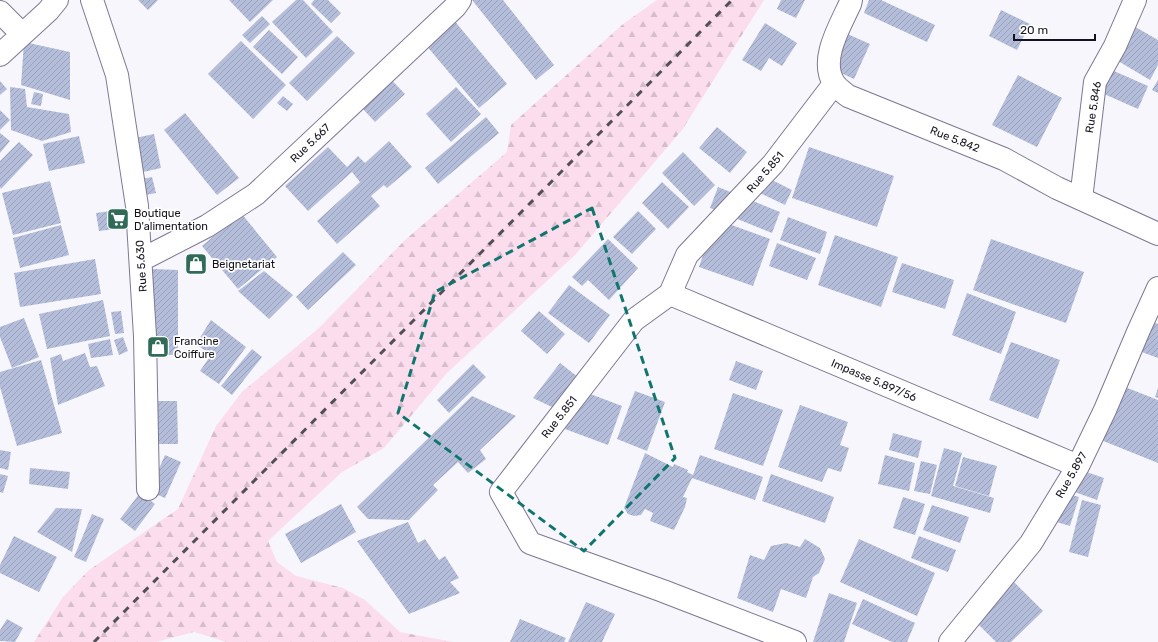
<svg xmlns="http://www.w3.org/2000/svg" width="1158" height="642" viewBox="0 0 1158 642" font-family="Rubik,sans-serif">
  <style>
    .forest { fill: url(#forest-firs) }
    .building { fill: url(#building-hatch) }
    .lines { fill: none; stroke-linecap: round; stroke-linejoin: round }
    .minor-casing { stroke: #7d7892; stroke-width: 24 }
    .minor { stroke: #fff; stroke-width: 22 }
    .rail { stroke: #514f58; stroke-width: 3; stroke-dasharray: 7 7; stroke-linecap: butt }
    .marked { fill: none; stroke: #0f766e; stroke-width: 3; stroke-dasharray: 8 5; stroke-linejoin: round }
    .labels { text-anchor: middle; stroke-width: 3.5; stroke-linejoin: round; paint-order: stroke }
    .street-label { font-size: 11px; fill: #14121c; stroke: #fff }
    .poi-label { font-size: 11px; fill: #14121c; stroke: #fff; text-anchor: start }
  </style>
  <defs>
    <pattern id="forest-firs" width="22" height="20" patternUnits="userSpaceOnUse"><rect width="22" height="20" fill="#fbdded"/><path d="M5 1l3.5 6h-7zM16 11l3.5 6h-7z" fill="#d6bdcb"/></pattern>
    <pattern id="building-hatch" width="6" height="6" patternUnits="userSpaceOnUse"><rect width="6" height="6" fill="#b4beda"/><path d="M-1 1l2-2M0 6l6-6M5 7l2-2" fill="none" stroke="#9aa2ba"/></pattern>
  </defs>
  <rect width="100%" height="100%" fill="#f7f6fc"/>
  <path class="forest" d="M657 0H764L682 130 575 255 447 373 384 448 342 472 268 541 277 562 296 576 343 588 365 600 400 632 453 642H226L194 632 156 642H34L63 597 89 570 178 509 216 426 242 392 319 328 405 240 507 152 511 125 623 24Z"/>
  <path class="building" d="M138 0H158L148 10Z
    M229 0H273L250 22Z
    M296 0H303L333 32 306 58 272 22Z
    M314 0H328L341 13 331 23 311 4Z
    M472 0H503L554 65 536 80Z
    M781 0H805L796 18 777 9Z
    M869 0H881L935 25 927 42 864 13Z
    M443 7 507 84 479 108 414 31Z
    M1001 10 1030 24 1017 50 989 36Z
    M262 16 270 24 250 43 242 35Z
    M765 23 797 43 782 66 769 58 761 71 742 60Z
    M1132 25 1158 40V65L1150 80 1113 58Z
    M269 30 298 57 282 74 253 47Z
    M843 32 870 44 854 79 828 67Z
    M337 36 355 53 307 101 289 83Z
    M241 41 286 85 253 119 208 74Z
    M24 42 70 52V100L21 85Z
    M379 67 405 94 375 122 350 95Z
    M1105 67 1148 86 1138 109 1095 90Z
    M1018 75 1062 98 1037 147 992 125Z
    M1158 80V93L1152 90Z
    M0 81 7 89 0 95Z
    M10 87 25 89 27 107 69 114 71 132 42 141 11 130Z
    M456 87 481 114 451 142 426 114Z
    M34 92 43 94 41 106 31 104Z
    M283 96 293 104 287 111 277 103Z
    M0 110 10 120 0 130Z
    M185 113 239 178 217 195 164 130Z
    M486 117 499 133 438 184 425 168Z
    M717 127 747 152 730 173 699 148Z
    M0 133 10 141 0 153Z
    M154 134 161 168 143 172 135 138Z
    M79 136 85 163 49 171 43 144Z
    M389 141 412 167 387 188 384 185 371 196 380 206 337 244 317 221 360 182 352 172 308 211 285 186 328 147 347 167 358 156 365 163Z
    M19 142 33 155 1 189 0 187V161Z
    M809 147 894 176 877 227 792 198Z
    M683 152 715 185 694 206 662 173Z
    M152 177 156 193 140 196 137 180Z
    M766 177 792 190 785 205 758 192Z
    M50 181 61 223 13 235 2 193Z
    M662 182 689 207 668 229 642 203Z
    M718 187 780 212 772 233 710 208Z
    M119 210 122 228 99 231 96 213Z
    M638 211 656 229 632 254 613 237Z
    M241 213 277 257 238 289 202 246Z
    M788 217 827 232 820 254 780 240Z
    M715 219 770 239 753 286 699 267Z
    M61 225 69 255 20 268 13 238Z
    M835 235 898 257 881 307 818 285Z
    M608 239 638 268 609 300 588 280 582 286 572 277Z
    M991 239 1084 272 1066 323 973 290Z
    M777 243 816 258 807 280 769 266Z
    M343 252 356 265 308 310 296 297Z
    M95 259 101 294 20 307 14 273Z
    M902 263 954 280 945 309 892 292Z
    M153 269 178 270V355H153Z
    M264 271 293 295 269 319 238 291Z
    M569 285 610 315 589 343 548 313Z
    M967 293 1016 312 1001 354 952 335Z
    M103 300 110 336 47 349 39 314Z
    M121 311 124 333 115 334 111 312Z
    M539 311 565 334 547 354 521 331Z
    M24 318 39 357 12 368 0 337V327Z
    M1142 318 1158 324V358L1131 348Z
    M211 320 246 347 219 384 200 371 211 355 196 344Z
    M123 337 128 351 119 355 114 340Z
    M110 339 113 355 91 358 88 344Z
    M1011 342 1060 360 1038 419 989 400Z
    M252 349 262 357 232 395 221 386Z
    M85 353 90 367 97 366 105 386 58 405 50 358 61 354 63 361Z
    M41 360 62 433 17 446 0 387V372Z
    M736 361 763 371 756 390 729 380Z
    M560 363 578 377 554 408 533 398Z
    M473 364 486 377 449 413 437 400Z
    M1107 380 1158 400V463L1086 434Z
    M572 387 622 406 608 445 557 426Z
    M1158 388V398L1155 397Z
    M635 391 665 402 647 451 617 439Z
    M733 393 783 410 763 466 714 449Z
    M472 396 516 416 480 450 486 459 468 473 458 462 433 485 438 490 409 520 368 519 357 507Z
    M154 401H177L178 444H154Z
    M800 405 848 422 840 445 849 448 841 472 828 468 822 482 778 467Z
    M893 433 922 441 918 458 889 450Z
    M944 448 962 453 953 486 994 498 990 513 931 496Z
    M0 450 11 452 8 470 0 468Z
    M645 453 673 467 674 464 688 470 687 472 693 475 700 455 763 477 755 500 692 478 683 497 687 498 685 507 674 530 650 521 653 513 645 509 641 515 634 516 628 514 624 508Z
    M165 455 181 462 165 498 149 491Z
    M885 455 915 463 909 491 878 484Z
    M963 457 997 466 989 496 955 486Z
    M921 461 937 465 930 494 914 491Z
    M1066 465 1104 478 1097 500 1058 486Z
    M30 468 70 472 68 489 29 484Z
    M0 474 8 476 3 493 0 492Z
    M771 474 834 497 825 523 762 501Z
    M1052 489 1079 497 1070 526 1043 518Z
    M140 493 155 504 135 531 120 519Z
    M903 497 925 504 915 535 893 528Z
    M1082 500 1101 505 1088 557 1069 552Z
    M341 504 356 532 301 563 285 534Z
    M932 505 969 517 960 543 923 530Z
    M56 508 82 509 72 552 37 532Z
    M92 514 104 519 86 562 74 557Z
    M408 522 418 543 425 539 439 560 445 556 459 578 450 582 460 593 409 614 357 541Z
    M14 536 57 557 39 592 0 573V565Z
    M919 536 956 550 948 572 911 558Z
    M805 539 820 548 825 559 819 573 813 577 806 598 781 589 773 612 737 598 750 555 764 560 771 546 786 543 800 547Z
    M859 539 935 573 917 616 840 582Z
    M1007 575 1043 611 1011 642H996L968 614Z
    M829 593 857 603 844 642H813Z
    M863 599 915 623 907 642H892L852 624Z
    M586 602 615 614 602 642H568Z
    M7 619 23 628 15 642 0 641V630Z
    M520 619 566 638 564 642H510Z"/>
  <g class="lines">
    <g class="minor-casing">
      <path id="minor" d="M92 0 117 75 137 206 145 336 148 489
        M851 0 850 4C840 26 819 60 834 83 837 88 843 92 848 96L1004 159 1057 188 1158 234
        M0 12 22 34
        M0 55 48 11 57 0
        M1081 199 1095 82 1115 46 1135 0
        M141 260 207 226 256 194 455 7 460 0
        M670 294 1078 466
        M795 642 663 591 530 543 501 492 634 320 670 294 687 255 773 164 834 84
        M950 642 1031 543 1078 466 1105 410 1138 332 1158 288"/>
    </g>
    <use href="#minor" class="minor"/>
    <path class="rail" d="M94 642 732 0"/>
  </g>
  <path class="marked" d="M592 208 675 458 584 551 398 413 435 292Z"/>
  <defs>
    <g id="supermarket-square" transform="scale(1.15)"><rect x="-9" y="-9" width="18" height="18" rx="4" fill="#2f6b57" stroke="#fff"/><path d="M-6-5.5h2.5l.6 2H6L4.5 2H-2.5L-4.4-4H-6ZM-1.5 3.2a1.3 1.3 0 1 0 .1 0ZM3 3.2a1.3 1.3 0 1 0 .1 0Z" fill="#fff"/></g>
    <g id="shop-square" transform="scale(1.15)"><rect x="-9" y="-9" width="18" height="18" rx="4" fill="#2f6b57" stroke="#fff"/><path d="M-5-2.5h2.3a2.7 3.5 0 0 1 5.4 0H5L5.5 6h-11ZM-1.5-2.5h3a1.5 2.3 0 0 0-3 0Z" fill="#fff"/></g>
  </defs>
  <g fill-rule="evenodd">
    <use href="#supermarket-square" x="118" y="219"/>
    <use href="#shop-square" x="196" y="264"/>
    <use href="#shop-square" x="158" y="347"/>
  </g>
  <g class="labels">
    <g class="street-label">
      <text transform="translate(1093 107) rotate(-81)" y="4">Rue 5.846</text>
      <text transform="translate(955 139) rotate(22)" y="4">Rue 5.842</text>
      <text transform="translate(310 143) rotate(-44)" y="4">Rue 5.667</text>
      <text transform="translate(765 172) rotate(-49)" y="4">Rue 5.851</text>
      <text transform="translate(141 266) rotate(-94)" y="4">Rue 5.630</text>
      <text transform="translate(874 380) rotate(23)" y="4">Impasse 5.897/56</text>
      <text transform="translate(559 417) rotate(-52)" y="4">Rue 5.851</text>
      <text transform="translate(1071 475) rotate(-60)" y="4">Rue 5.897</text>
    </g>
    <g class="poi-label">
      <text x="134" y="217">Boutique<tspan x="134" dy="13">D'alimentation</tspan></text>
      <text x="212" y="268">Beignetariat</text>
      <text x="174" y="345">Francine<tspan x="174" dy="13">Coiffure</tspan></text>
    </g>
  </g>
  <path d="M1014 34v6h81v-6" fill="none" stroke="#14121c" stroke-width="2"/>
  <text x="1020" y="34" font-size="12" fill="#14121c" stroke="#ffffff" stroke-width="3" paint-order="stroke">20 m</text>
</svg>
